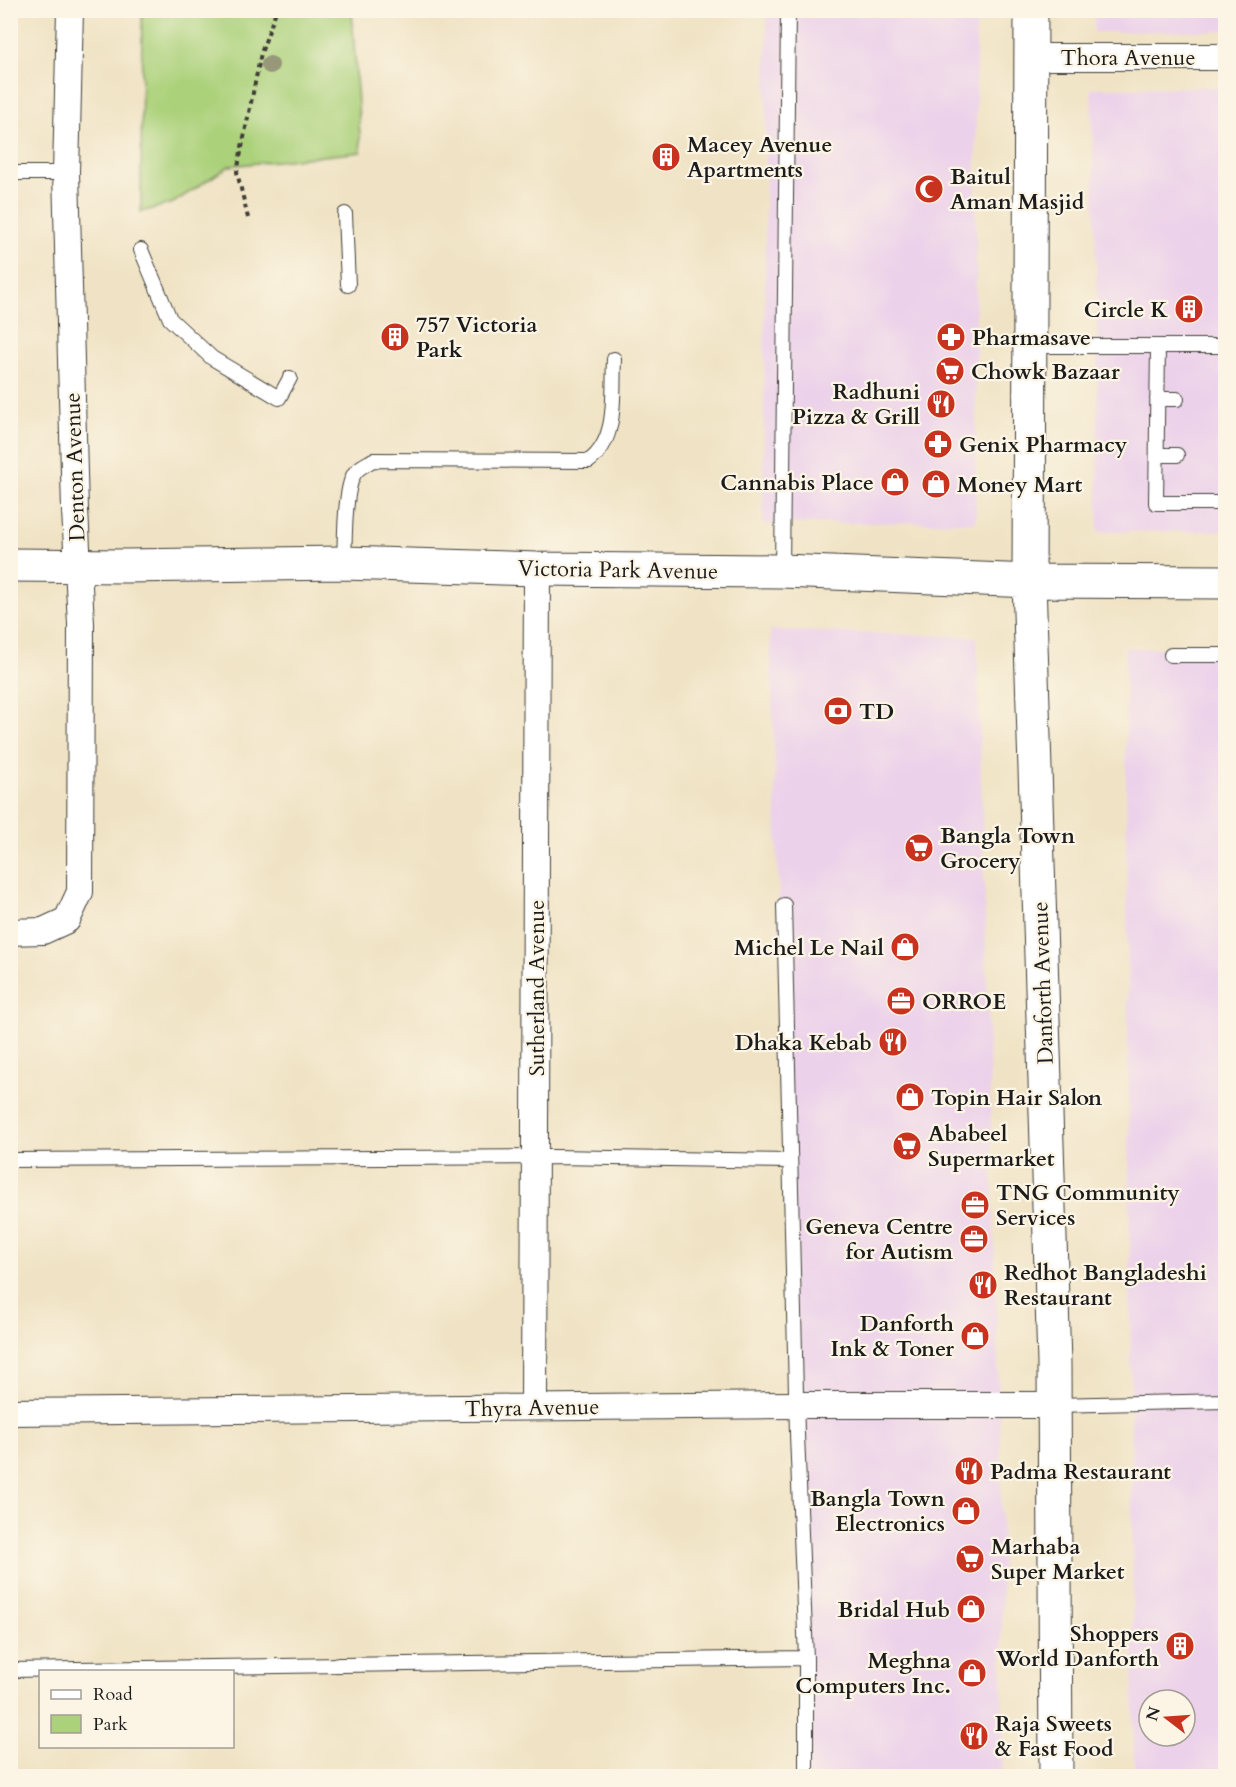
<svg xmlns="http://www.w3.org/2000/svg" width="1236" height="1787" viewBox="0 0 1236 1787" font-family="Cardo,serif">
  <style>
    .built { fill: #ecd1ea; fill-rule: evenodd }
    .green { fill: #abd17a; stroke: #64764b; stroke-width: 1.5 }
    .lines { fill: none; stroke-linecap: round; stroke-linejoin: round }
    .lane-casing { stroke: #3c3a35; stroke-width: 16 }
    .street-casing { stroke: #3c3a35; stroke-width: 28 }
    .primary-casing { stroke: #3c3a35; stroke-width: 35 }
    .path { stroke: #3c3a35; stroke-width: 4; stroke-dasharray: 4.5 4.5; stroke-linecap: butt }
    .lane { stroke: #fff; stroke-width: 14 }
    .street { stroke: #fff; stroke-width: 26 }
    .primary { stroke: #fff; stroke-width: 33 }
    .tree { fill: #97987a }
    .labels { text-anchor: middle; stroke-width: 4.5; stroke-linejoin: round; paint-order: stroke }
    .street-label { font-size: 22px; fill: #1c1c1c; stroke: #fcf5e5 }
    .poi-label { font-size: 22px; font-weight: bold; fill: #1c1c1c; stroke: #fcf5e5; text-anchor: start }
  </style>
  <rect width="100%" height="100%" fill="#fcf5e5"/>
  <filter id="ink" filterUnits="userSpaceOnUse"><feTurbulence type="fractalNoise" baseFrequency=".0167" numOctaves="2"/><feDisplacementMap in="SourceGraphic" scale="12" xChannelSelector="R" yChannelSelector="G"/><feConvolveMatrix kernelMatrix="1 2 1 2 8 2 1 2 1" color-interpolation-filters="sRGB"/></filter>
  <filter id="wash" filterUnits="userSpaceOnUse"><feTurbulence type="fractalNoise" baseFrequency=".008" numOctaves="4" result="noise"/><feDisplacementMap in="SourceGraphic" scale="24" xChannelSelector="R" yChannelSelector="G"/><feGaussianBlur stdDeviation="1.35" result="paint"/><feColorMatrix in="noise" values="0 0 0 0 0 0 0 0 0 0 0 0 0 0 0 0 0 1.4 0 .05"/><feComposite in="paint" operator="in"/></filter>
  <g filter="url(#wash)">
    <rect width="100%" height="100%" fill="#f0e3c5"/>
    <path class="built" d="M767 11H976V522L763 524Z
      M1094 11H1225V31L1094 32Z
      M1225 87V531L1098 532 1097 296 1091 88Z
      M770 630 977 637 1001 1468 1003 1776H804L794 1356Z
      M1125 648H1225V1776H1134ZM1149 1700H1185V1736H1149Z"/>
    <path class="green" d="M142 11H352L361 152 229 166 173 203 141 212Z"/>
  </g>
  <g filter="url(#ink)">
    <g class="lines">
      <g class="lane-casing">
        <path id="lane" d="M10 173H66
          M345 214 348 285
          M141 250 170 319 212 358 279 398 290 378
          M1030 346H1226
          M1158 346 1156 503H1226
          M1157 399H1177
          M1157 455H1177
          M344 563C345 542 344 492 354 474 358 467 367 464 373 460L589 461C619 439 612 392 614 359
          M782 571 788 10
          M1171 655H1226
          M784 905 797 1434 806 1658V1776
          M10 1160 554 1157 790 1161
          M1054 1405 1226 1401
          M10 1670 806 1658"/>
      </g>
      <g class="street-casing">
        <path id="street" d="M1031 57H1226
          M10 932 43 931 67 920 80 892 81 624 75 510 66 173 70 10
          M534 1407 537 569
          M10 1412 797 1405H1054"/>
      </g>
      <g class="primary-casing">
        <path id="primary" d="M1031 10 1029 581 1054 1363 1056 1776
          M10 565 125 566 344 563 537 569 782 571 1029 581 1226 582"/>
      </g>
      <path class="path" d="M111 17 114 10
        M248 218 237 172 261 53 276 11"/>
      <use href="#lane" class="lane"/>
      <use href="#street" class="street"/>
      <use href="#primary" class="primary"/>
    </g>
    <circle class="tree" cx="270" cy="65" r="9"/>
  </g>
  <defs>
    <g id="building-disc" transform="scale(1.5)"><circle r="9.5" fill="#c8321e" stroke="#fcf5e5"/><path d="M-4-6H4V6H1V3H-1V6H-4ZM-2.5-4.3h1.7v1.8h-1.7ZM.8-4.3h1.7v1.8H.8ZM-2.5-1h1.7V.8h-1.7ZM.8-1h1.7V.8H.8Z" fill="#fff"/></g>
    <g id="mosque-disc" transform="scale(1.5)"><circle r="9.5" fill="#c8321e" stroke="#fcf5e5"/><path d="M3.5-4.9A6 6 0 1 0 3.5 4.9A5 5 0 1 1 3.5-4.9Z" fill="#fff"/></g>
    <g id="pharmacy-disc" transform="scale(1.5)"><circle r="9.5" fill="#c8321e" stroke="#fcf5e5"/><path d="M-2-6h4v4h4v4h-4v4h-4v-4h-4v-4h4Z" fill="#fff"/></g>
    <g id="supermarket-disc" transform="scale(1.5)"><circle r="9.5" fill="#c8321e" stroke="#fcf5e5"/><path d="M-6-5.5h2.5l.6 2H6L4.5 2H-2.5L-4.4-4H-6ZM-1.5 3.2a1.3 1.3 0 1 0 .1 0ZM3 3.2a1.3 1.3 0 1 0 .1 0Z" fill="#fff"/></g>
    <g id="restaurant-disc" transform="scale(1.5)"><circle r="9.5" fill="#c8321e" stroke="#fcf5e5"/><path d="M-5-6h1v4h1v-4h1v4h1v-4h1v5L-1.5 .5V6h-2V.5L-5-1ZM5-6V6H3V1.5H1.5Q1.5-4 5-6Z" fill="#fff"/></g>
    <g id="shop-disc" transform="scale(1.5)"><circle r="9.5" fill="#c8321e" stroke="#fcf5e5"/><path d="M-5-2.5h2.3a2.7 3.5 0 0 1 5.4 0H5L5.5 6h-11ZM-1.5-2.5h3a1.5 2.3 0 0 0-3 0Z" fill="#fff"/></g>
    <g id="bank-disc" transform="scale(1.5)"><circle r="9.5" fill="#c8321e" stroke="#fcf5e5"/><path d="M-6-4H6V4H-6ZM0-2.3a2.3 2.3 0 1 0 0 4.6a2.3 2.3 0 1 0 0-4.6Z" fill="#fff"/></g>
    <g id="office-disc" transform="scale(1.5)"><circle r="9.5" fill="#c8321e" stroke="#fcf5e5"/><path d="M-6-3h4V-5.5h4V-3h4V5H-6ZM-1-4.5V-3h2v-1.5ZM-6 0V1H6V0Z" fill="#fff"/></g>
  </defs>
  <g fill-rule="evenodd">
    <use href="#building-disc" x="666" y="157"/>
    <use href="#mosque-disc" x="929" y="189"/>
    <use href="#building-disc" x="1189" y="309"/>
    <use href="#building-disc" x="395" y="337"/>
    <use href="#pharmacy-disc" x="951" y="337"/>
    <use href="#supermarket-disc" x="950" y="371"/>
    <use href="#restaurant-disc" x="941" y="404"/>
    <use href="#pharmacy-disc" x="938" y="444"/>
    <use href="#shop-disc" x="895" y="482"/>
    <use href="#shop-disc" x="936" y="484"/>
    <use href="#bank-disc" x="838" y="711"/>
    <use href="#supermarket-disc" x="919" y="848"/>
    <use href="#shop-disc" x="905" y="947"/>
    <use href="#office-disc" x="901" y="1001"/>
    <use href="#restaurant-disc" x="893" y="1042"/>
    <use href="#shop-disc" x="910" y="1097"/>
    <use href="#supermarket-disc" x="907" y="1146"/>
    <use href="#office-disc" x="975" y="1205"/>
    <use href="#office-disc" x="974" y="1239"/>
    <use href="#restaurant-disc" x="983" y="1285"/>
    <use href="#shop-disc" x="975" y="1336"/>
    <use href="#restaurant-disc" x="969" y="1471"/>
    <use href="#shop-disc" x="966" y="1511"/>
    <use href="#supermarket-disc" x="970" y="1559"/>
    <use href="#shop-disc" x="971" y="1609"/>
    <use href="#building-disc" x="1180" y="1646"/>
    <use href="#shop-disc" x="972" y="1673"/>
    <use href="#restaurant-disc" x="974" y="1736"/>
  </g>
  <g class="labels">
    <g class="street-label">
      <text x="1128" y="65">Thora Avenue</text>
      <text transform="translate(74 467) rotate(-92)" y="8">Denton Avenue</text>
      <text transform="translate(618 569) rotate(1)" y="8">Victoria Park Avenue</text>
      <text transform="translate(1042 983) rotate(-92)" y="8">Danforth Avenue</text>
      <text transform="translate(536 988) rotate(-90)" y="8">Sutherland Avenue</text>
      <text transform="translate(532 1407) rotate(-1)" y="8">Thyra Avenue</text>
    </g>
    <g class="poi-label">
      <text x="687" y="152">Macey Avenue<tspan x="687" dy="25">Apartments</tspan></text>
      <text x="950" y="184">Baitul<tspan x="950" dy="25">Aman Masjid</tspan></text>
      <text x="1168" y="317" text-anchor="end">Circle K</text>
      <text x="416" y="332">757 Victoria<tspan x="416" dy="25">Park</tspan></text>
      <text x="972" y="345">Pharmasave</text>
      <text x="971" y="379">Chowk Bazaar</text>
      <text x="920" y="399" text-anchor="end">Radhuni<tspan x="920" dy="25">Pizza &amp; Grill</tspan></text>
      <text x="959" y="452">Genix Pharmacy</text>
      <text x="874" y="490" text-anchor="end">Cannabis Place</text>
      <text x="957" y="492">Money Mart</text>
      <text x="859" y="719">TD</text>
      <text x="940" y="843">Bangla Town<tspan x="940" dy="25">Grocery</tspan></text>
      <text x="884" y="955" text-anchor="end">Michel Le Nail</text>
      <text x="922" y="1009">ORROE</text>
      <text x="872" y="1050" text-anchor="end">Dhaka Kebab</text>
      <text x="931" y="1105">Topin Hair Salon</text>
      <text x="928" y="1141">Ababeel<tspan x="928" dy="25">Supermarket</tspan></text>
      <text x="996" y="1200">TNG Community<tspan x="996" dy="25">Services</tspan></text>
      <text x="953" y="1234" text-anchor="end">Geneva Centre<tspan x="953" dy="25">for Autism</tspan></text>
      <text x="1004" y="1280">Redhot Bangladeshi<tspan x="1004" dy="25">Restaurant</tspan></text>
      <text x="954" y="1331" text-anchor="end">Danforth<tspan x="954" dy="25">Ink &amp; Toner</tspan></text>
      <text x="990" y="1479">Padma Restaurant</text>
      <text x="945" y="1506" text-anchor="end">Bangla Town<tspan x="945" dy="25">Electronics</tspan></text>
      <text x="991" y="1554">Marhaba<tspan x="991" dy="25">Super Market</tspan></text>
      <text x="950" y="1617" text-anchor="end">Bridal Hub</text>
      <text x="1159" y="1641" text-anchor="end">Shoppers<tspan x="1159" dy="25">World Danforth</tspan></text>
      <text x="951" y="1668" text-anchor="end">Meghna<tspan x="951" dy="25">Computers Inc.</tspan></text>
      <text x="995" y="1731">Raja Sweets<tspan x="995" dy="25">&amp; Fast Food</tspan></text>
    </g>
  </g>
  <rect width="1236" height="1787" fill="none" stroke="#fcf5e5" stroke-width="36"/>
  <rect x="39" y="1670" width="195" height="78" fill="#fcf5e5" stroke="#a29e95" stroke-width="1.5"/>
  <rect x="51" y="1690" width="30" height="9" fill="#ffffff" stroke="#a29e95" stroke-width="1.5"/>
  <text x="93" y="1700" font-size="18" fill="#1c1c1c">Road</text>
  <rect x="51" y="1715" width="30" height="18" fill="#abd17a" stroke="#a29e95" stroke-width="1.5"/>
  <text x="93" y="1730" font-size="18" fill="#1c1c1c">Park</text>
  <g transform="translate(1167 1718) rotate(287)"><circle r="28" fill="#fcf5e5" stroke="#a29e95" stroke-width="1.5"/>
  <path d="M0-4.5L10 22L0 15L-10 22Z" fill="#c8321e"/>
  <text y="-9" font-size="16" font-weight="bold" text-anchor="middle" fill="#1c1c1c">N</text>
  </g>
</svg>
